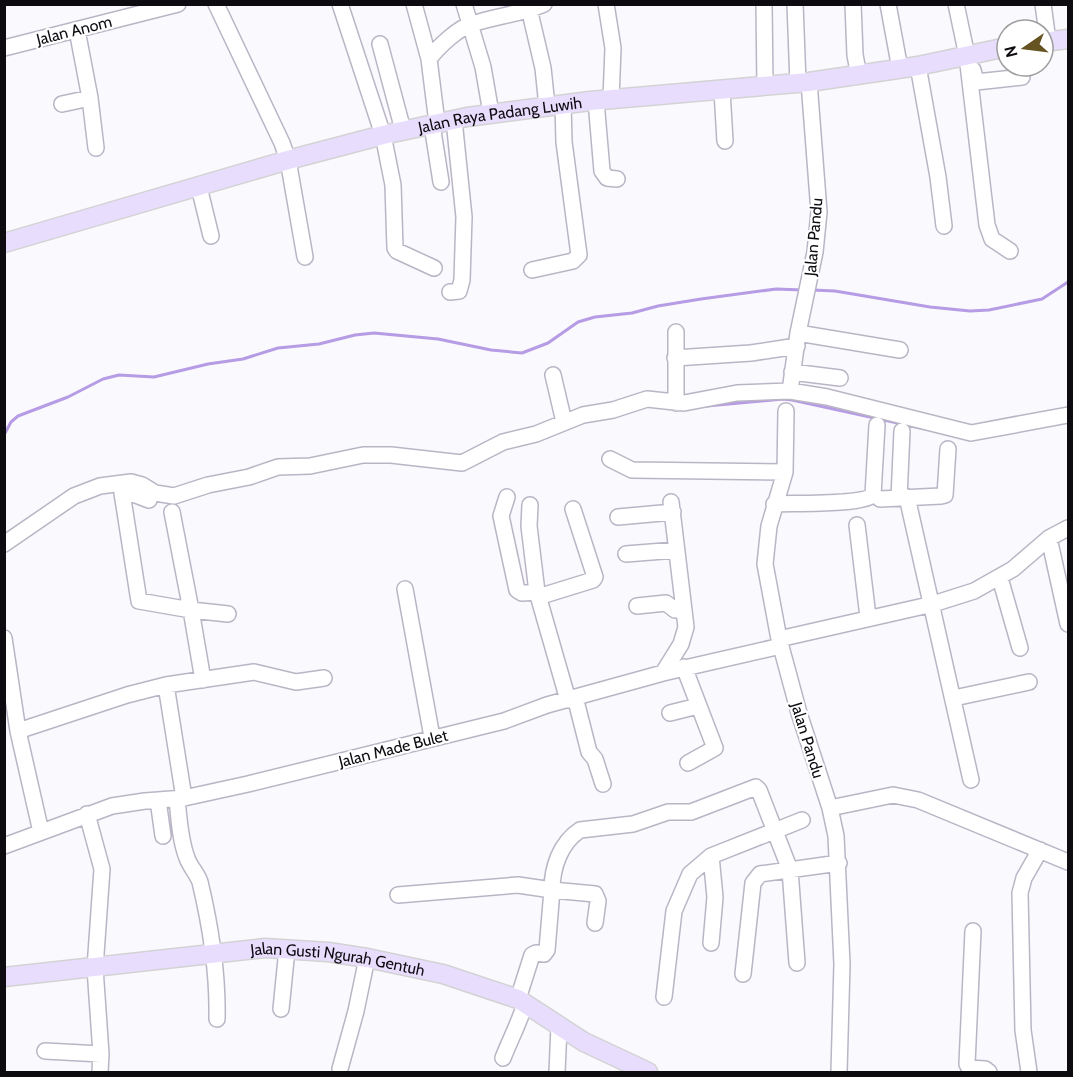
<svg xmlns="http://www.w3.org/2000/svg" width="1073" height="1077" viewBox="0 0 1073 1077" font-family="Cabin,sans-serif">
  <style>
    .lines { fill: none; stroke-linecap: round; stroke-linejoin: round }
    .stream { stroke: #b69be5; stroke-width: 3 }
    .minor-casing { stroke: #bab5c5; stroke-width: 18 }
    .major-casing { stroke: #d3d3d4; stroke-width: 21 }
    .minor { stroke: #fff; stroke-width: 15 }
    .major { stroke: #e9ddfe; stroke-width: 18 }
    .labels { text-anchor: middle; stroke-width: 4.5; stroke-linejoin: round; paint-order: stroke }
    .street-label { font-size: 16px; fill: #0d0b10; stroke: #fff }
  </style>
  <rect width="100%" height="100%" fill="#faf9fd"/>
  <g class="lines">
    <path class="stream" d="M812 290 835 291 930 307 970 311 989 310 1042 299 1068 282
      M707 406 783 399 792 400 925 429
      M4 435 11 422 18 416 68 397 103 379 119 375 154 377 208 364 243 359 278 348 319 344 355 335 374 333 438 339 491 350 522 353 548 343 578 322 595 317 632 313 658 306 701 299 776 289 803 290"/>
    <g class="minor-casing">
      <path id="minor" d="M216 4 282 143 288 160 305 257
        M340 4 383 135 393 185 395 248 397 251 434 268
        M414 4 429 59 437 123
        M464 4 483 67 491 113
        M528 4 543 68 547 106
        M606 4 613 48 611 99
        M764 4 765 86
        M795 4 798 83
        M853 4 855 55 859 76
        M888 4 900 69
        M956 4 967 56 987 225 992 239 1010 251
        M1043 4 1048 41
        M77 30 90 98 96 148
        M380 44 403 130
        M4 48 178 4
        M429 59C438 47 458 28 472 24 496 16 521 14 544 4
        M918 66 938 177 944 226
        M973 70 976 82 1022 77
        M722 91 725 141
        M596 101 602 171 607 178 617 179
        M62 104 90 98
        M432 125 441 182
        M199 187 211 236
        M532 270 573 261 579 255 564 142 563 104
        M450 292 459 291 462 280 464 217 454 120
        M798 333 900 350
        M675 358 751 353 797 346
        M792 372 840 378
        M553 375 564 422
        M790 391 798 333 815 252 819 212 809 82
        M676 403V332
        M786 411 785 472 769 526 765 564 779 639 799 713 830 808 836 836 842 964 839 1072
        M610 459 632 470 785 472
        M507 497 501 516 517 590 522 593 537 592
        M907 497 971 780
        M899 498 902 431
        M880 499 941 496 945 495 948 449
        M149 500 136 495 122 493 139 601 191 610 203 680
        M774 504C792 503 863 505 873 495L877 425
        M530 505 529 526 537 592 568 700
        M172 512 191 610 228 614
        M618 517 673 512
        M857 525 868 617
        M1049 538 1068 624
        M4 544 74 496 100 486 131 482 142 485 155 493 174 496 208 485 249 477 278 467 310 466 363 455H391L462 463 503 442 536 434 583 415 613 410 647 399 684 403 737 393 790 391 827 397 971 433 1068 415
        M626 554 676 550
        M1000 578 1020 648
        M405 589 432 737
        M538 597 593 580 595 577 573 509
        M637 606 666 603 675 610H684
        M4 638 18 731 41 832
        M779 639 933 604 974 591 1013 569 1049 538 1068 528
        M684 667 715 748 688 763
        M663 673 681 644 686 627 671 502
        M166 685 184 798
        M575 697 589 752 595 759 603 784
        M954 698 1029 682
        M670 713 698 706
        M18 731 127 695 166 685 254 672 296 682 324 678
        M177 799C179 818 180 840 187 858 190 867 197 873 200 882 211 928 218 973 217 1019
        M158 800 163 836
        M830 808 893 795 918 800 1068 862
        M87 814 102 869 95 968 101 1054 100 1072
        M4 846 112 806 145 801 184 798 248 784 504 721 547 705 663 673 781 646
        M711 856 715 897 711 943
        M398 895 518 885 552 890 547 950 544 954 536 953 532 955 518 999
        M595 923 598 901 595 894 552 890C552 868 560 843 580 830L633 824 668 812H691L756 787 759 790 790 870 797 963
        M973 931 967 1064 969 1068 985 1069 989 1072
        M743 974 753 883 760 874 839 863
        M664 997 674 911 690 874 711 856 802 820
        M281 1009 287 949
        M45 1051 101 1054
        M503 1058C510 1040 519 1023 525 1004
        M340 1069 356 1011 367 958
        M557 1072 559 1027
        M1029 1072 1023 1030 1020 893 1024 878 1040 850"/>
    </g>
    <g class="major-casing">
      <g id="major">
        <path d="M1043 42 1068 39"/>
        <path id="s1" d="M4 243 288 160 383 135 467 117 590 101 809 82 918 66 1007 47"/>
        <path id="s2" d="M4 977 265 948 328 952 367 958 443 974 518 999 584 1042 648 1072"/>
      </g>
    </g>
    <use href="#minor" class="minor"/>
    <use href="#major" class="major"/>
  </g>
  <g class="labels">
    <g class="street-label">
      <text transform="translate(74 30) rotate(-14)" y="6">Jalan Anom</text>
      <text dy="6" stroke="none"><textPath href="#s1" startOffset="513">Jalan Raya Padang Luwih</textPath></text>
      <text transform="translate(813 237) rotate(-85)" y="6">Jalan Pandu</text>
      <text transform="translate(808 740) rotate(73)" y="6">Jalan Pandu</text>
      <text transform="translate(393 748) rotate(-14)" y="6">Jalan Made Bulet</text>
      <text dy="6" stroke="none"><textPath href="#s2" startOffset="336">Jalan Gusti Ngurah Gentuh</textPath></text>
    </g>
  </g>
  <rect width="1073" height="1077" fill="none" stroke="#0d0b10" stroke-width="12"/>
  <g transform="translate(1025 48) rotate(256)"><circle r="28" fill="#ffffff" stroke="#9e9d9f" stroke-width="1.5"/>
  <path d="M0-4.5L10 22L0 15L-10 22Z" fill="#655421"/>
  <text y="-9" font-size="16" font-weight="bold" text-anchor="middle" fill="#0d0b10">N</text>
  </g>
</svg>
